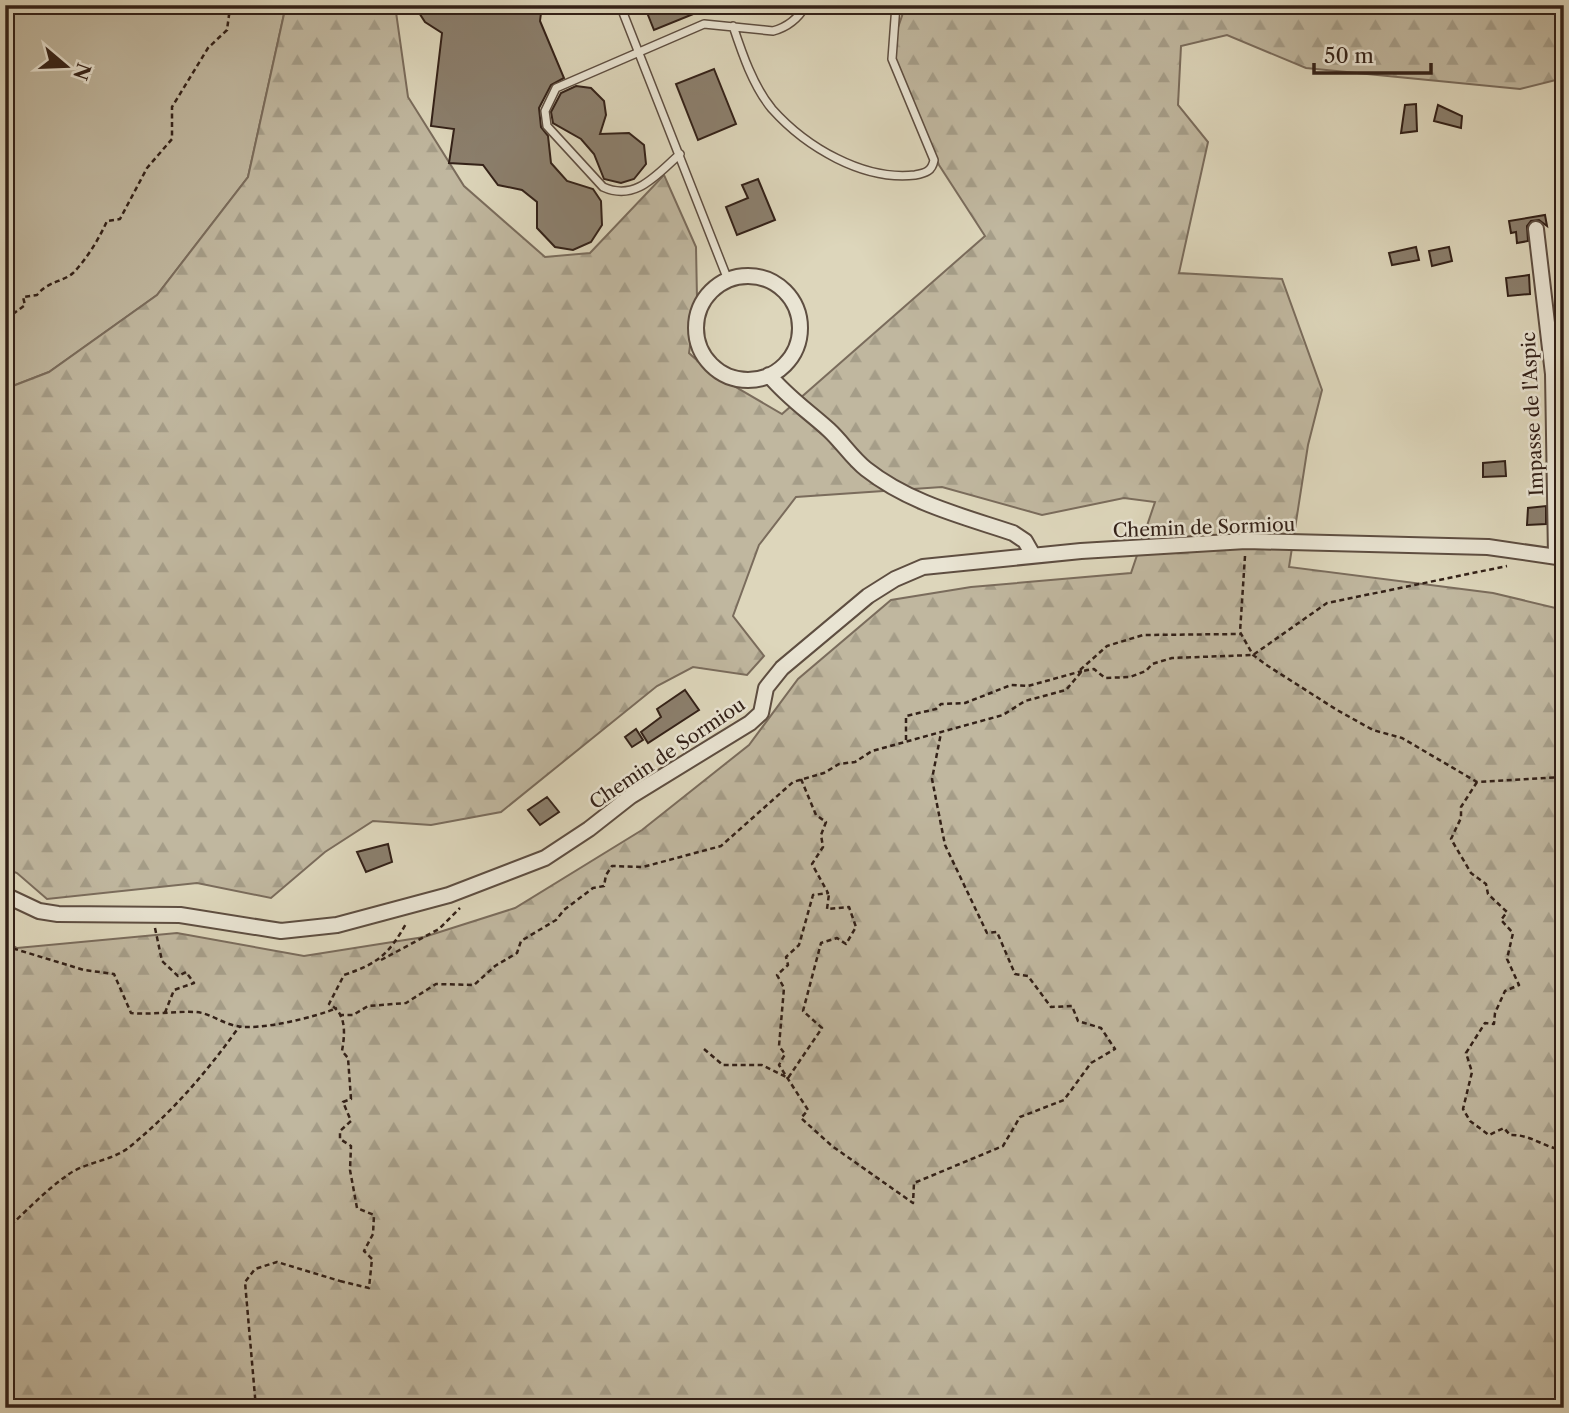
<svg xmlns="http://www.w3.org/2000/svg" width="1569" height="1413" viewBox="0 0 1569 1413" font-family="'Libre Caslon Text',serif">
  <style>
    .grass { fill: #c0b79f; stroke: #7a6c5c; stroke-width: 2 }
    .forest { fill: url(#forest-firs); stroke: #7a6c5c; stroke-width: 2 }
    .building { fill: #8b7f6d; stroke: #332118; stroke-width: 2 }
    .lines { fill: none; stroke-linecap: round; stroke-linejoin: round }
    .service-casing { stroke: #5e4e41; stroke-width: 10 }
    .minor-casing { stroke: #5e4e41; stroke-width: 18 }
    .path { stroke: #332118; stroke-width: 2.5; stroke-dasharray: 5 3.5; stroke-linecap: butt }
    .service { stroke: #e9e4d3; stroke-width: 7 }
    .minor { stroke: #e9e4d3; stroke-width: 14 }
    .labels { text-anchor: middle; stroke-width: 5; stroke-linejoin: round; paint-order: stroke }
    .street-label { font-size: 19px; fill: #332118; stroke: #e9e4d3 }
  </style>
  <defs>
    <pattern id="forest-firs" width="22" height="20" patternUnits="userSpaceOnUse" patternTransform="scale(1.75)"><rect width="22" height="20" fill="#c0b79f"/><path d="M5 1l3.5 6h-7zM16 11l3.5 6h-7z" fill="#a59d88"/></pattern>
  </defs>
  <rect width="100%" height="100%" fill="#ddd6bb"/>
  <filter id="stains"><feTurbulence type="fractalNoise" baseFrequency=".00286" numOctaves="4"/><feColorMatrix values="0 0 0 0 .2 0 0 0 0 .09 0 0 0 0 .02 0 0 0 .5 -.17"/></filter>
  <radialGradient id="worn" r=".72"><stop offset=".6" stop-color="#630" stop-opacity="0"/><stop offset="1" stop-color="#630" stop-opacity=".3"/></radialGradient>
  <path class="grass" d="M5 5H286L248 177 157 295 49 372 5 389Z"/>
  <path class="forest" d="M286 5H395L408 97 464 186 545 257 590 253 664 175 696 247 697 298 689 353 710 372 782 414 985 236 939 165 891 48 904 10 902 5H1564V78L1520 89 1306 68 1227 35 1181 46 1178 105 1208 142 1179 273 1282 279 1322 390 1308 445 1289 567 1493 593 1564 610V1408H5V941L17 948 177 933 304 956 424 937 515 908 642 830 749 745 798 679 891 600 971 587 1131 573 1155 502 1124 498 1042 515 942 487 796 497 759 545 733 616 764 656 747 675 693 667 657 686 501 812 431 825 373 821 325 852 271 898 197 883 47 899 17 873 5 868V389L49 372 157 295 248 177Z"/>
  <path class="building" d="M414 5H542L540 21 564 78 551 85 539 108 541 127 548 136 551 163 567 181 593 189 601 201 602 225 591 242 573 250 555 247 537 228V202L522 190 498 185 483 165 449 163 454 129 431 126 442 33 425 22Z
    M644 5H713V6L654 30Z
    M714 69 736 124 698 140 676 84Z
    M576 86 591 88 604 101 606 115 600 134 629 133 644 145 646 164 634 179 621 183 604 179 594 154 581 139 553 123 551 112 561 93Z
    M1416 104 1417 131 1401 133 1405 105Z
    M1438 105 1462 116 1461 128 1434 121Z
    M758 179 775 220 737 235 726 207 748 198 742 185Z
    M1545 215 1547 226 1539 220 1531 221 1527 226 1528 241 1517 243 1516 232 1511 233 1509 221Z
    M1416 247 1419 260 1392 265 1389 253Z
    M1449 247 1452 261 1432 266 1429 251Z
    M1529 275 1530 294 1508 296 1506 278Z
    M1505 461 1506 476 1483 477V463Z
    M1546 506V524L1527 525 1528 508Z
    M685 690 699 710 648 743 641 732 661 717 657 709Z
    M636 729 643 740 632 747 625 737Z
    M547 797 559 812 540 825 528 810Z
    M388 844 392 862 366 872 357 852Z"/>
  <g class="lines">
    <g class="service-casing">
      <path id="service" d="M620 5 728 280
        M733 26C742 53 753 86 772 109 806 147 863 181 915 175 926 173 932 171 934 160L892 59 896 5
        M680 154C657 174 636 202 603 187L547 126 545 111 556 88 704 24 773 31C788 27 798 19 806 5"/>
    </g>
    <g class="minor-casing">
      <path id="minor" d="M1536 229 1553 374 1556 556
        M696 328a52 52 0 1 1 104 0a52 52 0 1 1-104 0Z
        M769 375C787 397 808 411 829 430 842 442 852 458 866 469 909 503 962 516 1013 533L1025 541 1033 555
        M5 895 39 911 58 914 180 915 281 931 337 925 449 895 545 858 589 829 631 796 750 723 761 713 766 688 782 668 868 596 895 579 923 567 1081 551 1246 541 1488 547 1564 558"/>
    </g>
    <path class="path" d="M5 311 13 314 25 305 23 297 37 295C48 281 63 282 73 273 86 260 99 239 107 221L120 219 147 168 172 139V107L208 48 227 30 229 15 235 5
      M1245 556 1240 632 1253 655 1268 666 1337 710 1373 730 1402 738 1477 782 1564 777
      M1080 670 1107 646 1143 635 1241 634
      M906 740V716L936 709 941 704 965 703 1011 685 1028 686 1082 671
      M801 779 816 815 826 822 821 835 823 847 812 864 828 893 813 895 799 945 786 957 788 965 777 975 784 988 779 1046 785 1054 779 1065 808 1110 801 1118 832 1146 913 1203 914 1183 1003 1146 1020 1117 1064 1100 1091 1063 1115 1049 1101 1028 1078 1021 1072 1006 1051 1007 1028 976 1015 974 997 932 987 933 945 845 932 779 941 733
      M1477 782 1461 807V818L1451 839 1471 873 1486 884 1488 894 1507 912 1501 920 1513 933 1507 959 1519 985 1505 991 1495 1013 1494 1024 1485 1023 1466 1053 1472 1072 1463 1109 1470 1121 1489 1135 1504 1128 1510 1135C1531 1134 1544 1148 1564 1150
      M155 928 162 961 178 976 186 972 194 983 174 990 164 1015
      M5 946 84 970 114 974 131 1013C153 1015 174 1011 196 1012 210 1013 223 1024 237 1026 259 1031 316 1017 337 1008
      M381 960 439 929 460 908
      M339 1015H353L368 1006 406 1003 436 984 474 985 495 966 517 953 521 941 556 920 564 910 593 888 604 886 606 875 612 866 643 867 721 846 793 782 824 773 839 764 855 762 872 751 1003 715 1025 701 1066 690 1082 671 1094 669 1105 678 1130 677 1146 671 1152 664 1172 658 1253 655 1327 603 1507 566
      M704 1049 723 1065H762L788 1078 822 1028 803 1011 821 943 837 938 846 944 856 927 849 907 827 909 829 894
      M5 1231C25 1212 47 1189 69 1174 88 1161 114 1161 132 1145 176 1108 205 1074 239 1027
      M372 1259 364 1251 373 1234 374 1215 357 1208 350 1170 351 1146 340 1139V1131L351 1121 343 1102 351 1099 348 1058 342 1051C345 1034 347 1013 329 1004L344 975C379 963 389 954 407 922
      M340 1281 369 1288 372 1259
      M256 1408 245 1282 255 1269 277 1262 340 1281"/>
    <use href="#service" class="service"/>
    <use href="#minor" class="minor"/>
  </g>
  <g class="labels">
    <g class="street-label">
      <text transform="translate(1532 414) rotate(-93)" y="7">Impasse de l'Aspic</text>
      <text transform="translate(1204 527) rotate(-2)" y="7">Chemin de Sormiou</text>
      <text transform="translate(667 753) rotate(-34)" y="7">Chemin de Sormiou</text>
    </g>
  </g>
  <rect width="1569" height="1413" fill="none" stroke="#ddd6bb" stroke-width="28"/>
  <rect x="7" y="7" width="1555" height="1399" fill="none" stroke="#332118" stroke-width="3.5"/>
  <rect x="14" y="14" width="1541" height="1385" fill="none" stroke="#332118" stroke-width="2"/>
  <g transform="translate(66 66) rotate(109)" stroke="#e9e4d3" stroke-width="5" paint-order="stroke">
  <path d="M0-5L12 26L0 18L-12 26Z" fill="#332118"/>
  <text y="-10" font-size="19" font-weight="bold" text-anchor="middle" fill="#332118">N</text>
  </g>
  <path d="M1314 63v10h117v-10" fill="none" stroke="#332118" stroke-width="3.5"/>
  <text x="1324" y="63" font-size="21" fill="#332118" stroke="#e9e4d3" stroke-width="5" paint-order="stroke">50 m</text>
  <rect width="100%" height="100%" filter="url(#stains)"/>
  <rect width="100%" height="100%" fill="url(#worn)"/>
</svg>
